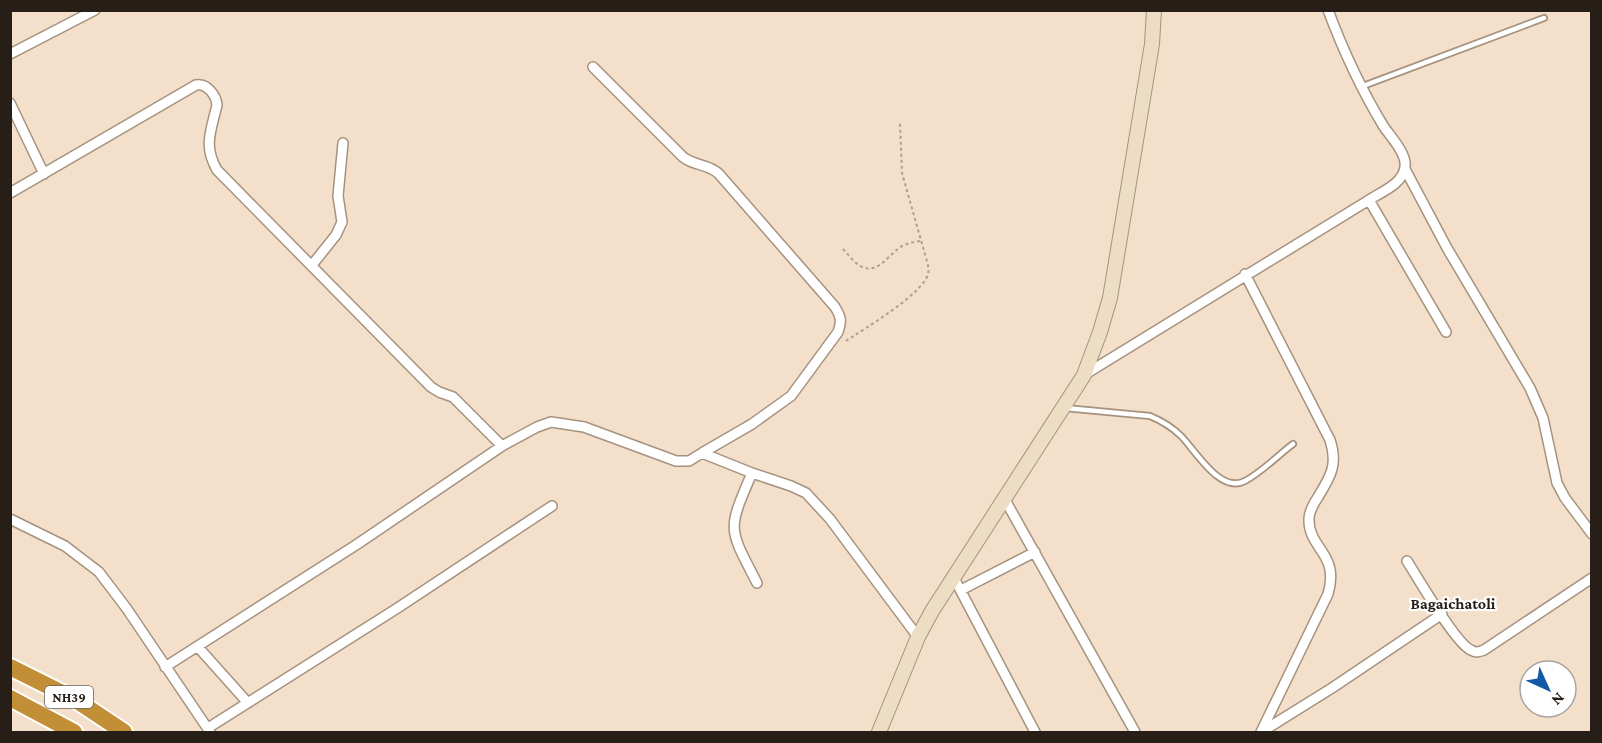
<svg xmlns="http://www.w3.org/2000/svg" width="1602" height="743" viewBox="0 0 1602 743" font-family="'Crimson Pro',serif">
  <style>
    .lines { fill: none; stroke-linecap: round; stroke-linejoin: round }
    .lane-casing { stroke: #a5927f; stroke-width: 8 }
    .street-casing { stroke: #a5927f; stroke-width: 12 }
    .secondary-casing { stroke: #a5927f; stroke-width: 16 }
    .highway-casing { stroke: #fff; stroke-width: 20 }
    .path { stroke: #af9e8e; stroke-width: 2; stroke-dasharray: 3 3; stroke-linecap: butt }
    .lane { stroke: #fff; stroke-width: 4.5 }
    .street { stroke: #fff; stroke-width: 9 }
    .secondary { stroke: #edddc3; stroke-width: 14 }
    .highway { stroke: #c28f36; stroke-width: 16 }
    .labels { text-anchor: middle; stroke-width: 4.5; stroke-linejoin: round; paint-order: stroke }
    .shield { fill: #fff; stroke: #67625d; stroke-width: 1.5 }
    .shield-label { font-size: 14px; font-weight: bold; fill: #261e17 }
    .neighbourhood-label { font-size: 16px; font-weight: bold; fill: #261e17; stroke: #fff }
  </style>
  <rect width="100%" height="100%" fill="#f4dfca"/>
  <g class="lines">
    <g class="lane-casing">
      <path id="lane" d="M1363 86 1544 18
        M1065 408 1150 416C1162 421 1172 427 1181 436 1196 451 1220 494 1245 481 1262 472 1277 456 1293 444"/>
    </g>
    <g class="street-casing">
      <path id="street" d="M10 54 95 10
        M593 67 683 157C694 166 709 164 719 174L835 307C841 317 842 321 838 332L791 396 752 424 702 453
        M10 103 44 174
        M1405 169 1447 248 1530 388 1543 418 1557 483 1565 498 1592 534
        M10 193 196 85C207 83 216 95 217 105 211 131 203 146 217 170L431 387 439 392 453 397 502 446
        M1369 200 1446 332
        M312 265 336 235 342 222 338 196 343 143
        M1245 274 1330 440C1338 464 1331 476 1318 497 1314 503 1309 511 1309 519 1308 549 1340 553 1328 594L1261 732
        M1084 375 1369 200C1381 192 1403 184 1405 167 1407 154 1391 137 1384 127 1362 91 1343 50 1328 10
        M752 473C727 531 728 527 757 583
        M1004 498 1135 732
        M10 519 65 546 99 572 127 609 210 732
        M1407 561C1418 578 1456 644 1471 650 1476 653 1479 652 1484 650L1592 578
        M954 578 1035 732
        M961 590 1035 552
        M198 647 248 703
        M165 667 356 545 502 446 537 427 551 422 584 427 676 461H689L702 453 752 473 791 486 806 493 830 519 918 637
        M208 728 396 609 552 506
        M1263 731 1332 688 1442 614"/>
    </g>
    <g class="secondary-casing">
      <path id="secondary" d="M879 732 918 637 932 611 1084 375 1100 332 1110 298 1152 44 1154 10"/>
    </g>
    <g class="highway-casing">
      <path id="highway" d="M10 667 76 700 124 732
        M10 698 74 732"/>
    </g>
    <path class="path" d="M843 249C849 255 856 266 865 268 880 272 891 252 902 246 908 243 914 242 921 241
      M846 341C864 329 923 294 928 274 929 271 928 268 928 265L902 173 900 123"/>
    <use href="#lane" class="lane"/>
    <use href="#street" class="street"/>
    <use href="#secondary" class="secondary"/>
    <use href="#highway" class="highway"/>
  </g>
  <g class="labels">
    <rect class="shield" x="45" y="686" width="48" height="22" rx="4.5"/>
    <g class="shield-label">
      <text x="69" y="702">NH39</text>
    </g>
    <g class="neighbourhood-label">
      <text x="1453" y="609">Bagaichatoli</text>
    </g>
  </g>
  <rect width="1602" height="743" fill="none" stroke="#261e17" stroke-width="24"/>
  <g transform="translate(1548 689) rotate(135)"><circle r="28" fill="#ffffff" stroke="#a8a5a2" stroke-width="1.5"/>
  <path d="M0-4.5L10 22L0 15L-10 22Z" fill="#1459a8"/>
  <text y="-9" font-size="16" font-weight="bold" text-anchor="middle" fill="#261e17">N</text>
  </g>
</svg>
